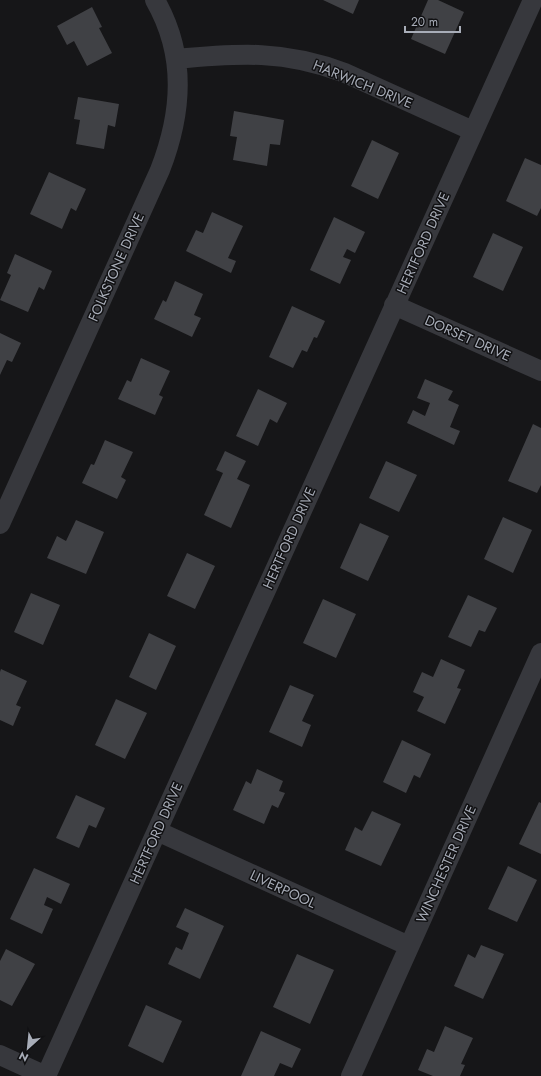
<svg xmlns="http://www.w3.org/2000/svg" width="541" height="1076" viewBox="0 0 541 1076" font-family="Jost,sans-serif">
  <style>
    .building { fill: #404145 }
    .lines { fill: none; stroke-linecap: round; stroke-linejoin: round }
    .minor { stroke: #37383d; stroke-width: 20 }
    .labels { text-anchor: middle; stroke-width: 3; stroke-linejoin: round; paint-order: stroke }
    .street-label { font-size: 14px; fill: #a8adb8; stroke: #111113 }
  </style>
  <rect width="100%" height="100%" fill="#161618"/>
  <path class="building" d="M323 0H359L353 14Z
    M428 0H438L464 12 445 54 411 39Z
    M92 7 102 27 99 28 112 53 87 66 74 41 67 45 57 26Z
    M78 97 119 104 115 127 108 125 104 149 76 144 80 120 74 119Z
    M234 111 284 120 280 145 270 144 267 166 233 160 237 137 230 136Z
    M372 140 399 153 378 199 351 186Z
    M525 158 541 165V208L537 216 506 201Z
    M49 172 86 189 76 211 71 208 62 229 30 214Z
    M212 212 243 226 228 258 236 261 231 273 186 251 196 230 203 233Z
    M334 217 365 232 355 253 347 249 343 257 351 260 340 284 310 270Z
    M493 233 523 247 503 291 473 277Z
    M15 254 52 271 44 290 39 287 28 312 0 300 11 275 7 273Z
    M175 281 203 294 194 315 201 318 192 337 154 319 163 300 166 302Z
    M292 306 325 321 317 338 314 337 307 352 302 350 293 368 269 357Z
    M0 333 21 343 12 362 7 360 0 375Z
    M141 358 170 371 159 395 163 397 155 415 118 399 127 380 131 382Z
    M425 379 453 391 448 400 459 405 450 427 460 431 454 445 407 423 413 410 425 416 430 403 417 398Z
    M258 389 287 403 277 423 270 419 258 446 236 436Z
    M533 424 541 428V485L537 493 508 481Z
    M105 440 133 452 121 477 126 480 117 499 82 483 91 464 94 465Z
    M225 451 246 461 237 479 250 485 231 528 204 515 223 473 216 470Z
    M386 461 417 475 399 512 369 498Z
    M503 517 532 530 513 573 484 559Z
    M76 520 104 532 86 574 47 558 57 536 66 541Z
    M360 523 389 536 368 581 340 568Z
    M187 553 215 566 195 609 167 596Z
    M31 593 60 605 43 645 14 632Z
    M468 595 497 608 485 632 479 630 471 647 448 637Z
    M323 599 356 614 336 658 303 643Z
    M149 633 176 646 156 690 129 677Z
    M441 659 465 670 457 688 461 689 445 724 417 711 424 697 413 692 422 672 433 677Z
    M1 669 27 681 16 705 21 707 13 726 0 720V672Z
    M290 685 314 695 302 721 311 725 302 747 269 732Z
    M116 699 147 713 125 759 95 745Z
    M402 740 431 754 420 778 414 775 406 793 383 782Z
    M257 769 283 781 279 791 285 793 278 808 272 805 264 824 233 810 246 781 251 784Z
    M76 795 105 808 96 828 89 825 79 848 56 838Z
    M539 802 541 803V854L519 844Z
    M372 811 401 824 381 866 345 850 355 827 362 831Z
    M508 866 537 880 517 922 488 909Z
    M34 868 70 884 61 904 47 897 44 905 53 909 42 934 10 919Z
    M185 908 224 926 200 979 168 964 176 947 182 950 189 933 176 927Z
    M481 945 504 954 483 999 454 986 468 954 475 958Z
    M6 949 35 964 12 1006 0 1000V961Z
    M297 954 334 970 310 1024 273 1007Z
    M146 1005 182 1021 163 1063 128 1046Z
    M445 1026 473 1038 461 1064 465 1065 460 1076H433L418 1070 427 1049 434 1052Z
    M261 1031 301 1049 292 1068 280 1063 274 1076H241Z"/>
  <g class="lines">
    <path class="minor" d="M176 59C239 53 285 50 345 73L473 131
      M394 305 541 371
      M0 524 160 170C182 113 187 56 155 0
      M157 831 409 946
      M0 1055 46 1076
      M46 1076 533 0
      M351 1076 541 653"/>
  </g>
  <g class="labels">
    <g class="street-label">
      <text transform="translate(363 84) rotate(22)" y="5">HARWICH DRIVE</text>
      <text transform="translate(423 243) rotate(-66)" y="5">HERTFORD DRIVE</text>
      <text transform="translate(116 267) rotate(-66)" y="5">FOLKSTONE DRIVE</text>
      <text transform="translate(468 338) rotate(24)" y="5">DORSET DRIVE</text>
      <text transform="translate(289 538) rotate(-66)" y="5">HERTFORD DRIVE</text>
      <text transform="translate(156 833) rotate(-66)" y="5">HERTFORD DRIVE</text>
      <text transform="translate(446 864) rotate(-66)" y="5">WINCHESTER DRIVE</text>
      <text transform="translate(283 889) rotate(25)" y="5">LIVERPOOL</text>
    </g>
  </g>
  <g transform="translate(28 1048) rotate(207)" stroke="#111113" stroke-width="3" paint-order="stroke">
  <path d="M0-3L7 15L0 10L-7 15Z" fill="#a8adb8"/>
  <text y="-6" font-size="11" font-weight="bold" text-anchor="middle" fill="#a8adb8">N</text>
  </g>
  <path d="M405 26v6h55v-6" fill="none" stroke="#a8adb8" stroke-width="2"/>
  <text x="411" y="26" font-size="12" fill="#a8adb8" stroke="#111113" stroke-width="3" paint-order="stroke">20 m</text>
</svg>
